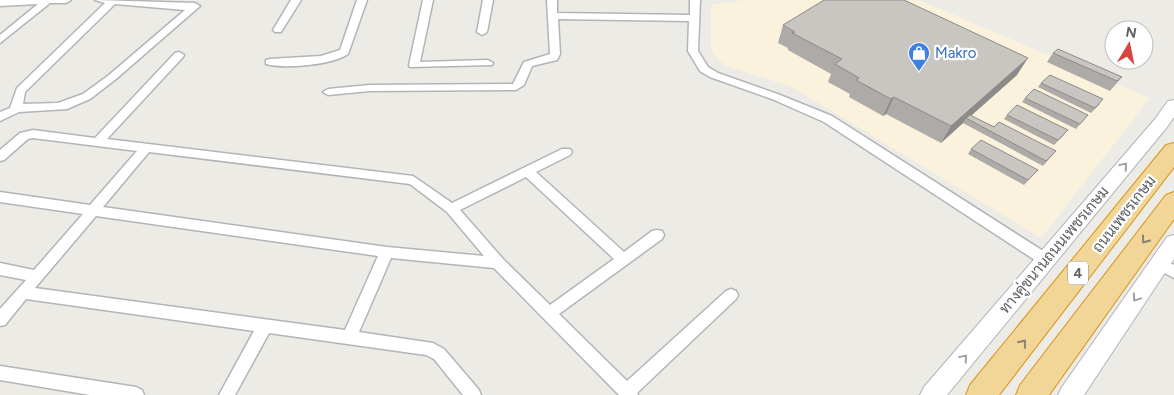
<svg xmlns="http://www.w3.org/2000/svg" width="1174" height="395" viewBox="0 0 1174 395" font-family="Figtree,Sarabun,sans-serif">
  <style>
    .commercial { fill: #faf2dd }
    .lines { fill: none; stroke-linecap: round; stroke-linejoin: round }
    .street-casing { stroke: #b2b5b8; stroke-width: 3 }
    .secondary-casing { stroke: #b1b4b8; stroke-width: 2 }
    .highway-casing { stroke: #da9318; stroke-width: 2 }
    .street { fill: #fff; fill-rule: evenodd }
    .secondary { fill: #fff; fill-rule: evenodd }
    .highway { fill: #f2d697; fill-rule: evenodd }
    .wall { fill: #adaaa7 }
    .shaded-wall { fill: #8d8b88 }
    .building { fill: #c9c6c2; stroke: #8d8b88 }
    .oneway { stroke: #9ea0a2 }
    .oneway2 { stroke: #8a8373 }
    .labels { text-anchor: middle; stroke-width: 4.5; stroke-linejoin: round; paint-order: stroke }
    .shield { fill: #fff; stroke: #8e9092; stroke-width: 1 }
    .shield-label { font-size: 14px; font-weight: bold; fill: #5d6064 }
    .shop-label { font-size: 15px; fill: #366cbe; stroke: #fff; text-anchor: start }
    .street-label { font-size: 15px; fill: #5d6064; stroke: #fff }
  </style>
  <rect width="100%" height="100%" fill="#edebe5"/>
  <path class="commercial" d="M744 0H919L1150 98 1041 238 792 87 724 65 711 50V5Z"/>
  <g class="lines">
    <g class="street-casing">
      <path id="street" d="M0 0H71L66 3H50L0 43V35L38 4 0 6Z
        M95 0 195 3 200 6 116 79 90 99 67 109 19 112 0 121V112L10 108 17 88 105 3ZM115 4 185 10 109 75 83 94 58 103 23 104 25 92Z
        M291 0H301L281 32H275L273 30Z
        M357 0H367L348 54C332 65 285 69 266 64V60L270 59 321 56 340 50Z
        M423 0H433L420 62 488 60 493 63 492 65 410 67 409 65Z
        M483 0H493L487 32 482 35 477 32Z
        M547 0H557V13L690 15V0H700L698 51 708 67 718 73 780 95 832 116 1051 256 1053 260 1051 264 1046 266 1041 264 824 122 772 99 710 77 700 71 688 51 689 21 558 19 560 54 557 60 532 66 524 85 516 90 370 91 328 95 323 92 328 89 370 85 513 84 524 62 550 54Z
        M179 52 184 55 183 57 107 139 413 176 452 203 562 149H570L572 152 570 155 536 172 624 252 652 231 657 230 662 231 664 235 662 239 559 314 627 381 726 291 731 289 736 291 738 295 736 299 637 393 638 395H619L494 268 391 258 359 332 433 343 444 349 479 390 481 395H463L434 359 426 355 269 333 235 395H219L254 331 26 299 5 325 0 326V309L26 280 0 275V263L34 270 83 214 0 202V192L90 205 137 151 33 138 28 139 4 160 0 161V150L20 133 33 130 95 138 175 53ZM149 152 410 184 447 212 484 256 387 247 103 207ZM526 177 614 259 550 305 503 259 460 210ZM96 216 378 256 345 330 35 288Z
        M1160 258 1174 265V278L1155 268 1153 264 1155 260Z
        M0 366 136 387 142 390 144 395H90L0 380Z"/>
    </g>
    <g class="secondary-casing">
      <path id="secondary" d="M1174 100V117L1167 127 947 395H920L924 387 1155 119 1168 101Z
        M1174 235V259L1084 395H1058L1062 387 1167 237Z"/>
    </g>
    <g class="highway-casing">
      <path id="highway" d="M1174 143V167L999 395H966L970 385 1166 145Z
        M1174 192V219L1049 395H1016L1020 385 1166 195Z"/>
    </g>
    <use href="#street" class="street"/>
    <use href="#secondary" class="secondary"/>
    <use href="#highway" class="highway"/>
  </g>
  <path class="wall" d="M783 25 1017 75 971 116 994 127 1056 151 1043 166 963 123 941 143 886 114 883 116 849 97 850 94 828 82 831 74 788 50V48L778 43Z
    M1053 53 1122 77 1110 91 1047 62Z
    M1041 83 1100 104 1091 113 1038 87Z
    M1025 98 1088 115 1076 129 1022 102Z
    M1007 115 1064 135 1054 145 1004 119Z
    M971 149 1038 170 1024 185 968 154Z"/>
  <path class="shaded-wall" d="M1028 58 1017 75 967 119 966 118 963 123 941 143 951 126Z
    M894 97 886 114 883 116 891 99Z"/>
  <path class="building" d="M824 0H904L1028 58 951 126 894 97 891 99 856 80 859 78 835 64 842 59 792 33 795 32 783 25Z
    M1058 49 1122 77 1117 81 1053 53Z
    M1050 75 1103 99 1095 108 1041 83Z
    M1034 89 1088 115 1080 124 1025 98Z
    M1017 105 1068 130 1058 140 1007 115Z
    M970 115 994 127 999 122 1056 151 1046 161 966 118Z
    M981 140 1038 170 1028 180 971 149Z"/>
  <defs><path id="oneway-chevron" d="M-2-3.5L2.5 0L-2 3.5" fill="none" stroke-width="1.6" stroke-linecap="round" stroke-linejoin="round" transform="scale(1.25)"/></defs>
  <g class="oneway">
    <use href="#oneway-chevron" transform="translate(1124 166) rotate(-50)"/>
    <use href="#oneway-chevron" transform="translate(1136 298) rotate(124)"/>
    <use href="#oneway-chevron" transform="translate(964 358) rotate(-50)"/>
  </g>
  <g class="oneway2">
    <use href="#oneway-chevron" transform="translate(1145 240) rotate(126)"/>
    <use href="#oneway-chevron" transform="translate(1023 343) rotate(-52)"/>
  </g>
  <defs>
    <g id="shop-pin" transform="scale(1.125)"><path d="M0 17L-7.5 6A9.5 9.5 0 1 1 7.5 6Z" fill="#3f7fe0" stroke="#fff"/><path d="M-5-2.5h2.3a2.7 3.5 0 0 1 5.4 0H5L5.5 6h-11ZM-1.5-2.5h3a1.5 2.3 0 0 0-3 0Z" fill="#fff"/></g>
  </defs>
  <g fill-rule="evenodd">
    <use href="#shop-pin" x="919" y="53"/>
  </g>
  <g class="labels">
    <rect class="shield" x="1068" y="261.5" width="20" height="23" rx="4"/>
    <g class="shield-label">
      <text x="1078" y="278">4</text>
    </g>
    <g class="shop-label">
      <text x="935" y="58">Makro</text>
    </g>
    <g class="street-label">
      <text transform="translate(1124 214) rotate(-52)" y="5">ถนนเพชรเกษม</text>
      <text transform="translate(1054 250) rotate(-50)" y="5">ทางคู่ขนานถนนเพชรเกษม</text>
    </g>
  </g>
  <g transform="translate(1129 45) rotate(10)"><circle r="24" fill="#ffffff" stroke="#bebfc1"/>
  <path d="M0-4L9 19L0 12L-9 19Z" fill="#d74541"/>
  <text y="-8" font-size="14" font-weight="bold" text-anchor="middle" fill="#5d6064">N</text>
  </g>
</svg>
